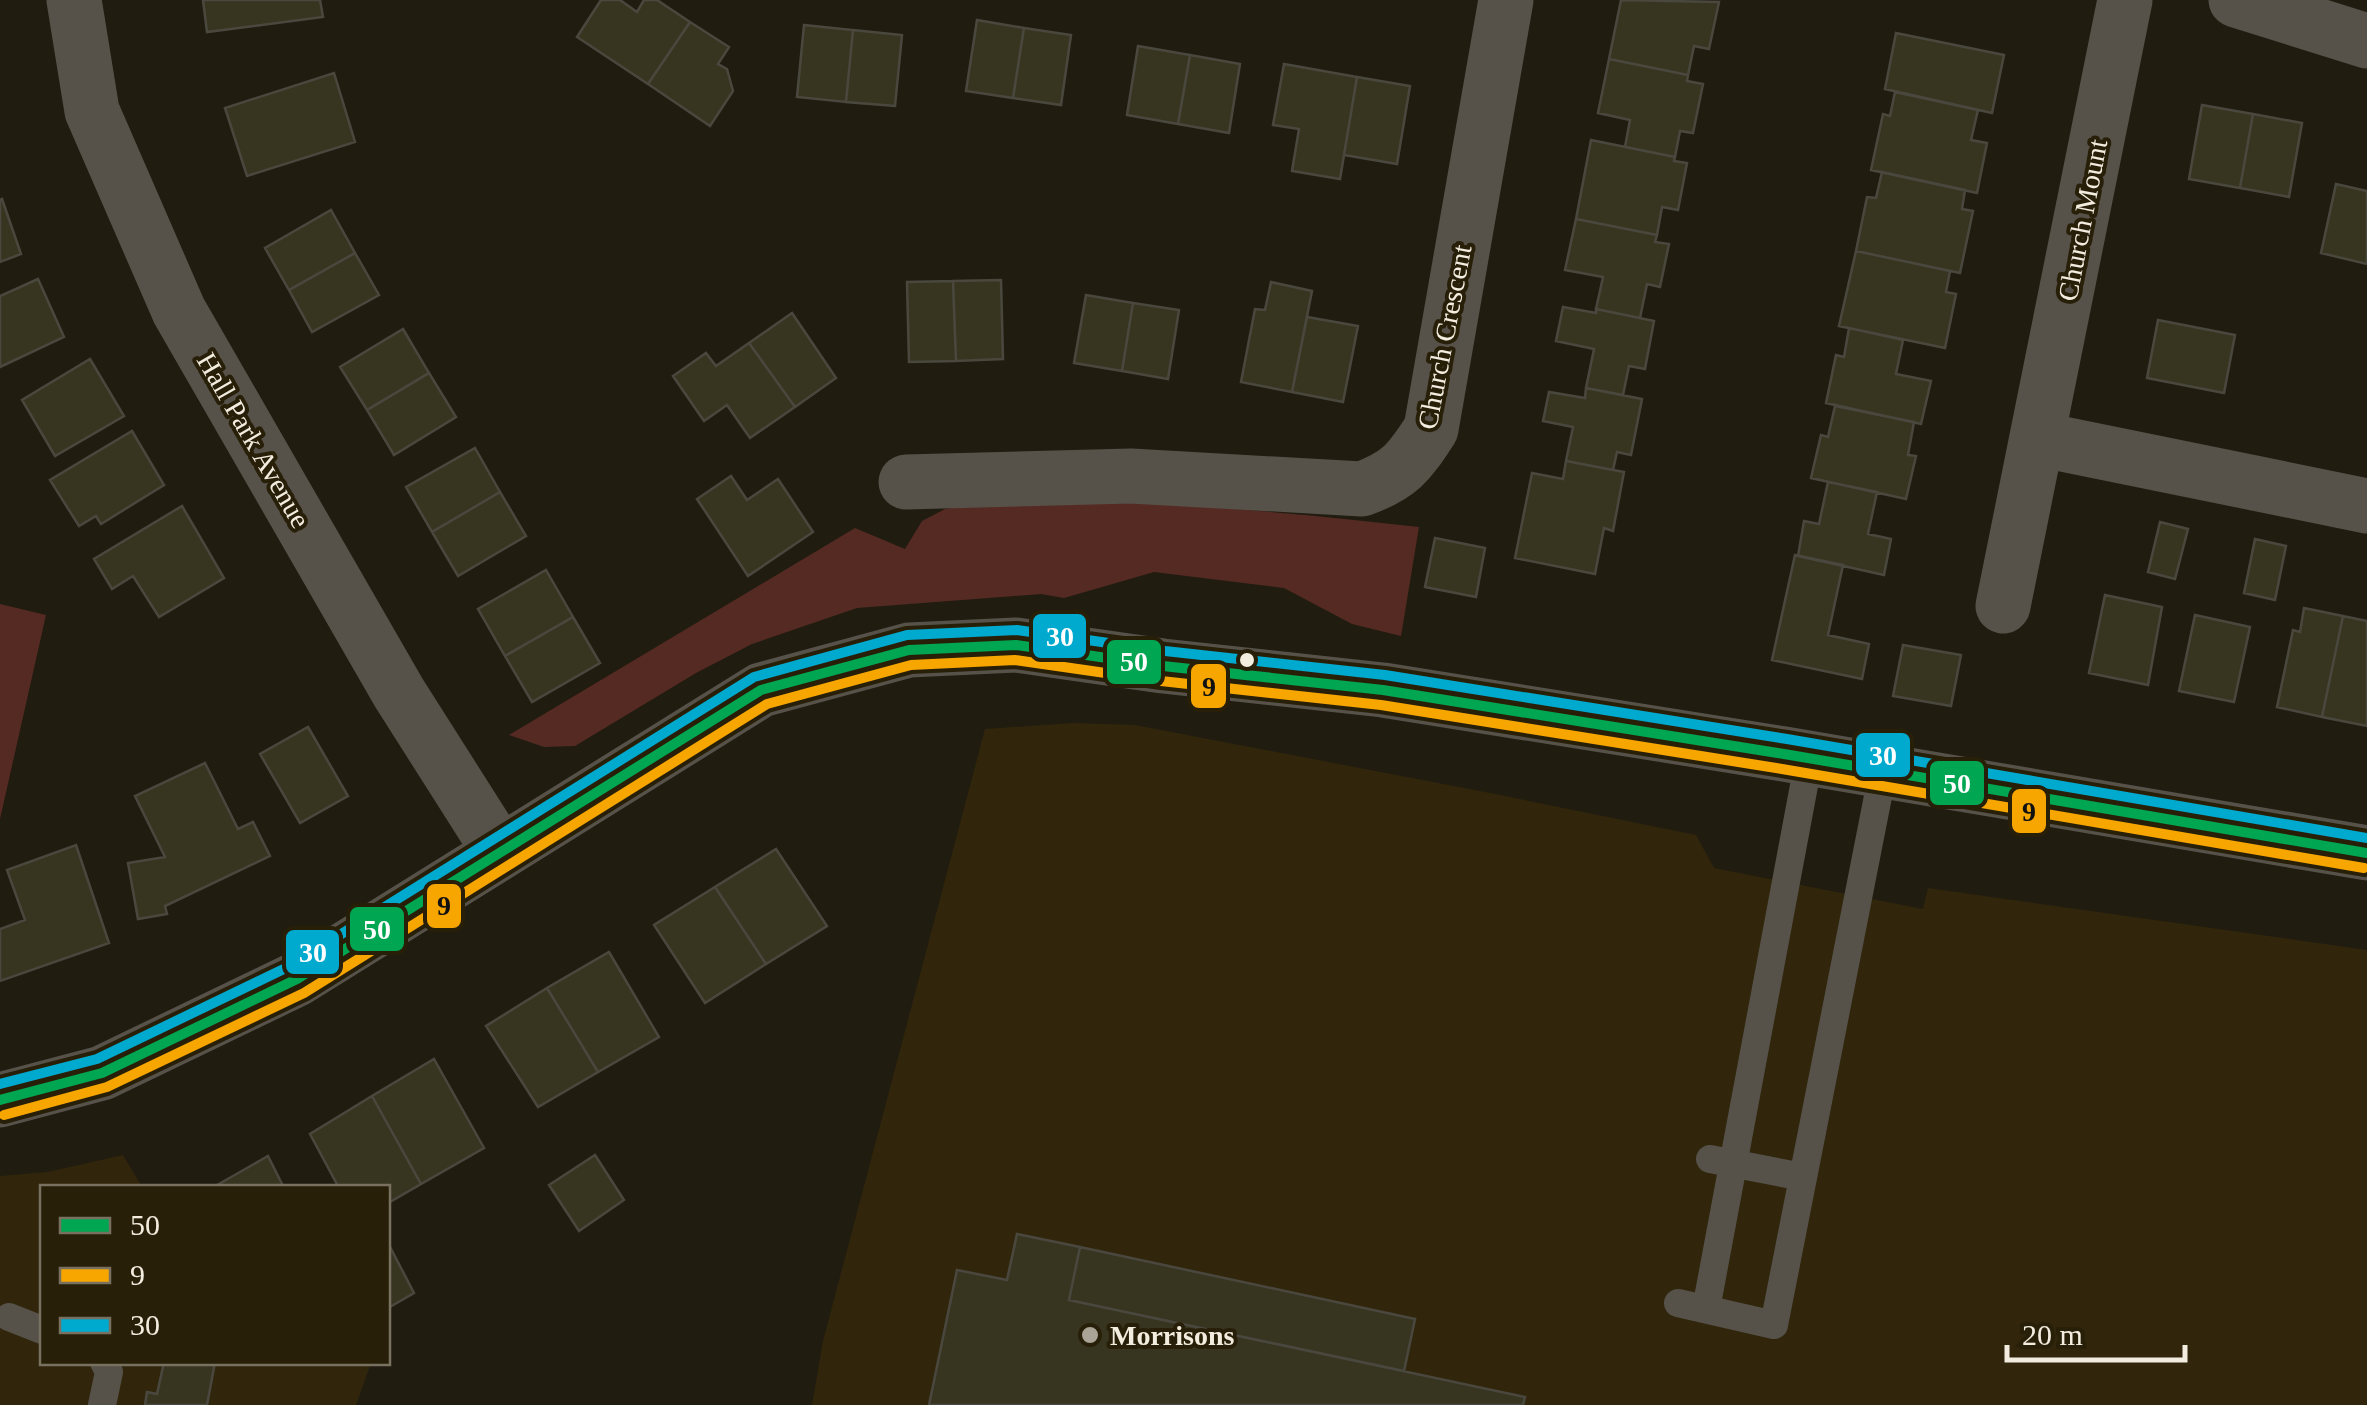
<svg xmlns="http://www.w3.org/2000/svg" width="2367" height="1405" viewBox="0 0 2367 1405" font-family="Georgia,serif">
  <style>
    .built { fill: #31260c }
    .green { fill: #552a23 }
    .building { fill: #373520; stroke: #4a483e; stroke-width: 2.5 }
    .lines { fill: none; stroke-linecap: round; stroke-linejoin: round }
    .service { stroke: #56524a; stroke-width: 28 }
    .minor { stroke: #56524a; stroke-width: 55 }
    .tertiary { stroke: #56524a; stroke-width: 55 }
    .bus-1-casing { stroke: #281f09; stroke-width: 18 }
    .bus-2-casing { stroke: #281f09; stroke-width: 18 }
    .bus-3-casing { stroke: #281f09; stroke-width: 18 }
    .bus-1 { stroke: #00a651; stroke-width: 10 }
    .bus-2 { stroke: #f7a600; stroke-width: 10 }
    .bus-3 { stroke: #00a9ce; stroke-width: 10 }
    .bus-dot { fill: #f3eddf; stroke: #281f09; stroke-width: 4 }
    .poi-dot { fill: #aaa497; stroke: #281f09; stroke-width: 4 }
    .labels { text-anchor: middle; stroke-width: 8; stroke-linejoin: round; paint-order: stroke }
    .street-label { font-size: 28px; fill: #f3eddf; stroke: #281f09 }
    .poi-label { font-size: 28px; font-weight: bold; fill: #f3eddf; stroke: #281f09; text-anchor: start }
    .line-badge { stroke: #281f09; stroke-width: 4 }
    .badge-label { font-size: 28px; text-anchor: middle; font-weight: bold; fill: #fff }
    .pale-badge-label { font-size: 28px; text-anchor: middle; font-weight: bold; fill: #111 }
  </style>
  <rect width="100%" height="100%" fill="#211c10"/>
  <path class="built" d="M1073 723 1135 725 1480 791 1696 835 1714 868 1923 909 1928 888 2367 950V1405H812L823 1341 985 729Z
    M123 1155 142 1187 42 1188V1362L371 1363 356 1405H0V1176L48 1172Z"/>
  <path class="green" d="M1032 497C1161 502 1290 512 1419 527L1401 636 1352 624 1284 588 1154 572 1064 598 1041 594 857 608 752 644 696 673 575 746 544 747 509 735 855 528 905 549 922 521 945 509Z
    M0 604 46 615 0 819Z"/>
  <path class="building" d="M203 0H320L323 17 207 32Z
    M601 0H620L637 12 644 0H657L690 22 648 84 577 37Z
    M1621 0 1719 2 1709 49 1694 46 1688 75 1609 59Z
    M977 20 1024 28 1013 98 966 91Z
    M690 22 729 47 718 64 727 69 733 91 710 126 648 84Z
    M804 25 853 30 846 102 797 97Z
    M1024 28 1071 35 1061 105 1013 98Z
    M853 30 902 35 895 106 846 102Z
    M1896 33 2004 55 1992 113 1885 89Z
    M1138 46 1190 55 1178 124 1127 115Z
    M1190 55 1240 64 1229 133 1178 124Z
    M1609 59 1688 75 1687 81 1703 84 1693 133 1680 131 1675 157 1625 147 1630 120 1598 113Z
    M1284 64 1357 77 1340 179 1292 171 1299 129 1273 125Z
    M334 73 355 142 247 176 225 108Z
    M1357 77 1410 86 1397 164 1344 155Z
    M1895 92 1978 110 1971 140 1987 143 1977 193 1871 170 1883 114 1890 116Z
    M2202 105 2253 114 2240 188 2189 179Z
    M2253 114 2302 123 2289 197 2240 188Z
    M1591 140 1675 157 1674 161 1687 163 1678 210 1662 207 1657 235 1576 219Z
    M1882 172 1965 190 1962 209 1973 211 1960 273 1856 251 1867 197 1876 198Z
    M2336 184 2367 191V264L2321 253Z
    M2 199 21 254 0 262V200Z
    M331 210 355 253 289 290 265 248Z
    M1576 219 1657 235 1655 242 1669 244 1660 287 1647 284 1640 318 1596 309 1603 277 1565 270Z
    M1856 251 1950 271 1946 292 1956 294 1945 348 1839 326Z
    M355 253 379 295 312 332 289 290Z
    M38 279 64 337 0 367V296Z
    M1001 280 1003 359 956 361 953 281Z
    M953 281 956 361 909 362 907 282Z
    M1271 282 1312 291 1292 392 1241 382 1255 309 1265 310Z
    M1086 295 1133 303 1122 371 1074 363Z
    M1133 303 1179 310 1168 379 1122 371Z
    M1563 307 1596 313V309L1654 321 1645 369 1629 366 1623 395 1586 388 1594 349 1556 341Z
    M792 313 836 378 795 407 749 343Z
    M1307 317 1358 326 1343 402 1292 392Z
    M2158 320 2235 335 2224 393 2147 378Z
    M1849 328 1903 340 1896 374 1931 381 1921 424 1826 403 1836 355 1844 357Z
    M403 329 429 373 367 410 340 367Z
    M749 343 795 407 750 438 727 405 704 421 673 376 706 353 716 366Z
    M90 359 124 416 55 456 22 400Z
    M429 373 456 417 394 455 367 410Z
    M1586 388 1642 399 1631 455 1617 452 1613 470 1566 461 1573 427 1543 421 1549 392 1585 398Z
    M1835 406 1914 422 1908 455 1916 456 1906 499 1811 478 1821 435 1828 437Z
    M132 431 164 485 101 524 96 516 79 526 50 480Z
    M475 448 500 492 432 532 406 487Z
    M1566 461 1624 472 1613 531 1604 528 1595 574 1515 558 1532 473 1563 479Z
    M731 476 747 500 778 479 813 532 748 576 697 499Z
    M1828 482 1877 492 1868 534 1891 539 1884 575 1798 556 1804 521 1819 524Z
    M500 492 526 536 458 576 432 532Z
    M182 506 224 578 159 617 133 576 112 589 94 559Z
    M2160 522 2188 529 2175 579 2148 572Z
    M1435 538 1485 548 1476 597 1425 587Z
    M2255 539 2286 546 2275 600 2244 593Z
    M1795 555 1843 565 1828 635 1869 644 1862 679 1772 660Z
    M546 570 573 617 505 656 478 609Z
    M2105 595 2162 607 2148 685 2089 673Z
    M2304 608 2343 616 2322 717 2277 707 2293 630 2300 632Z
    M2195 615 2250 627 2234 702 2179 691Z
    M2343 616 2367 621V726L2322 717Z
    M573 617 600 663 532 702 505 656Z
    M1903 645 1961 655 1951 706 1893 696Z
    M308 727 348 796 300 823 260 754Z
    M205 763 238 829 253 822 270 856 165 906 167 914 138 919 128 863 165 857 135 796Z
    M76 845 109 943 0 981V929L25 920 7 870Z
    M776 849 827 926 766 964 715 887Z
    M715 887 766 964 705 1003 654 925Z
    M609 952 659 1037 598 1072 547 988Z
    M547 988 598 1072 538 1107 486 1026Z
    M434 1059 484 1148 421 1184 372 1096Z
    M372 1096 421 1184 388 1203V1188H339L310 1134Z
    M595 1155 624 1200 579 1231 549 1185Z
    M268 1156 284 1188H212Z
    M1017 1234 1080 1247 1069 1300 1525 1397 1523 1405H929L957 1270 1007 1280Z
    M388 1243 414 1293 388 1308Z
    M1080 1247 1415 1319 1404 1371 1069 1300Z
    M164 1362H215L207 1405H145L147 1392 157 1394Z"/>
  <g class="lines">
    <path class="service" d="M1710 1159 1803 1177
      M1678 1303 1774 1325 1883 771
      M1706 1309 1809 759
      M9 1317 42 1330
      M102 1405 109 1372 104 1362"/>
    <path class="minor" d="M74 0 92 111 179 311 399 693 500 852
      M2236 0 2367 41
      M2038 439 2367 506
      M906 482 1131 476 1362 489C1400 475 1409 463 1431 429L1506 0
      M2003 606 2125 0"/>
    <path class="tertiary" d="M0 1100 102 1073 297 979 761 690 909 650 1016 645 1163 666 1383 690 1784 754 2367 853"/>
    <g class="bus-1-casing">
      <path id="bus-1" d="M0 1100 102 1073 297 979 761 690 909 650 1016 645 1163 666 1383 690 1784 754 2367 853"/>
    </g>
    <g class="bus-2-casing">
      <path id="bus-2" d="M4 1115 107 1087 304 993 767 704 911 665 1015 660 1161 681 1381 705 1782 769 2364 868"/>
    </g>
    <g class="bus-3-casing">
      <path id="bus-3" d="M0 1084 97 1059 290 966 754 677 907 635 1017 630 1165 651 1385 675 1787 739 2367 838"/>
    </g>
    <use href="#bus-1" class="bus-1"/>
    <use href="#bus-2" class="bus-2"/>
    <use href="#bus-3" class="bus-3"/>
  </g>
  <circle class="bus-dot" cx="1247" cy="660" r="9"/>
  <circle class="poi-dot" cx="1090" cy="1335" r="10"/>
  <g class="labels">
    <g class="street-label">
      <text transform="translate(2082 220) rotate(-79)" y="10">Church Mount</text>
      <text transform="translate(1444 337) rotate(-79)" y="10">Church Crescent</text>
      <text transform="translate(254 440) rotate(60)" y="10">Hall Park Avenue</text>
    </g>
    <g class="poi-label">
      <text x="1110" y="1345">Morrisons</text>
    </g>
  </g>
  <g class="line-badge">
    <rect x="1031" y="612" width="57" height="48" rx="10" fill="#00a9ce"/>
    <rect x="1105" y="638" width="58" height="48" rx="10" fill="#00a651"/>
    <rect x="1189" y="662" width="39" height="48" rx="10" fill="#f7a600"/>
    <rect x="1854" y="731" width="58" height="48" rx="10" fill="#00a9ce"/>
    <rect x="1928" y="759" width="58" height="48" rx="10" fill="#00a651"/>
    <rect x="2010" y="787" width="38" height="48" rx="10" fill="#f7a600"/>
    <rect x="425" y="882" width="38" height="48" rx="10" fill="#f7a600"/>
    <rect x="348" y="905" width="58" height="48" rx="10" fill="#00a651"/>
    <rect x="284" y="928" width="57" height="48" rx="10" fill="#00a9ce"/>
  </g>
  <g class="badge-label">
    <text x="1060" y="646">30</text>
    <text x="1134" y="671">50</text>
    <text x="1883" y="765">30</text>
    <text x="1957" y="793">50</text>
    <text x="377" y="939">50</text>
    <text x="313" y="962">30</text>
  </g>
  <g class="pale-badge-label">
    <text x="1209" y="696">9</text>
    <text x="2029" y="821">9</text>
    <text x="444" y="915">9</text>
  </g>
  <rect x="40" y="1185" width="350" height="180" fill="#281f09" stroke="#79715f" stroke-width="2.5"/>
  <rect x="60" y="1218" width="50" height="15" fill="#00a651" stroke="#79715f" stroke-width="2.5"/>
  <text x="130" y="1235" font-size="30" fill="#f3eddf">50</text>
  <rect x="60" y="1268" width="50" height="15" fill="#f7a600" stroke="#79715f" stroke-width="2.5"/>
  <text x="130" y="1285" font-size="30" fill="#f3eddf">9</text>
  <rect x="60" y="1318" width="50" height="15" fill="#00a9ce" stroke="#79715f" stroke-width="2.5"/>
  <text x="130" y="1335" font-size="30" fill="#f3eddf">30</text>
  <path d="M2007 1345v15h178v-15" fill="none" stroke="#f3eddf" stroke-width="5"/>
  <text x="2022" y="1345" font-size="30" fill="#f3eddf" stroke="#281f09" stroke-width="8" paint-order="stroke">20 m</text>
</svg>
